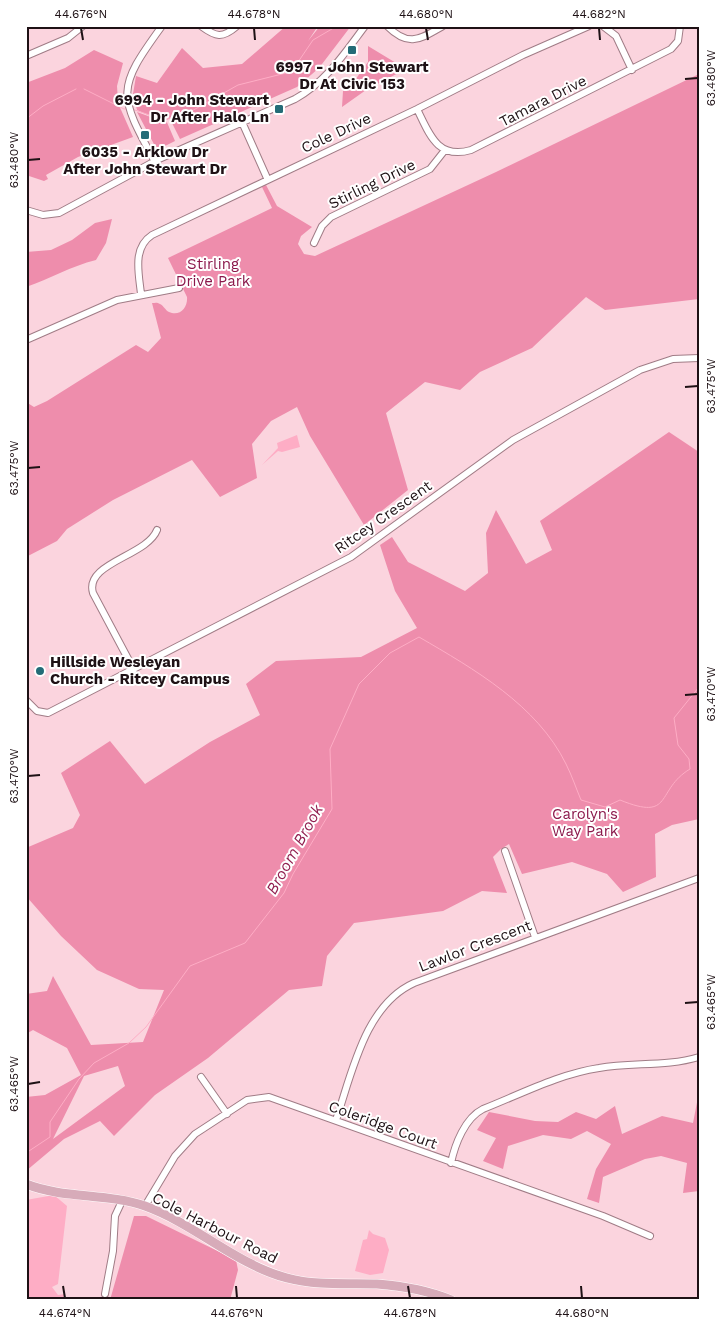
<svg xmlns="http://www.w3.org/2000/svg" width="725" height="1326" viewBox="0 0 725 1326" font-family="'Work Sans',sans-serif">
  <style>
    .green { fill: #ee8dac; fill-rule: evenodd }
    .water { fill: #feadc5 }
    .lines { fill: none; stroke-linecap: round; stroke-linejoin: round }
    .stream { stroke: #feadc5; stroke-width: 1 }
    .minor-casing { stroke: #a07c86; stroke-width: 8 }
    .major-casing { stroke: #fff; stroke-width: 10 }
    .minor { stroke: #fff; stroke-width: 6 }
    .major { stroke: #d7abb9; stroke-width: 9 }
    .ticks { fill: none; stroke: #1e1115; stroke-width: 2 }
    .poi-dot { fill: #236c77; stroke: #fff; stroke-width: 2 }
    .labels { text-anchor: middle; stroke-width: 4; stroke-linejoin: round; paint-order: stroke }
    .poi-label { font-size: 15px; font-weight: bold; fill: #1e1115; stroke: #fff }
    .street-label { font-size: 15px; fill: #1e1115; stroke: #fff }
    .park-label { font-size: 15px; fill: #8b184b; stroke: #fff }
    .water-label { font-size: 16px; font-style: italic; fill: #911f50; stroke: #fff }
    .neatline { fill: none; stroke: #1e1115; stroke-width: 2 }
    .ticks-label { font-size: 12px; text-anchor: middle; fill: #1e1115 }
  </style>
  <rect width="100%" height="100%" fill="#fbd4de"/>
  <path class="green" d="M286 26H318L308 41 320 26H351L319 68 297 87 180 139 170 119 172 118 166 120 175 141 159 149 156 148 137 112 159 120 137 110 133 94 136 76 157 83 182 48 203 68 242 64Z
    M368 46 401 66 404 70 366 90 342 107 343 91 350 87 368 62Z
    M94 50 123 63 117 86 118 101H115L118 103 133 137 78 157 46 175 48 179 44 181 26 175V83L65 68Z
    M699 74V299L605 310 586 297 532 348 480 372 460 390 425 382 386 413 408 490 364 525 310 436 297 407 271 421 252 444 257 478 220 497 192 460 113 500 67 529 57 541 26 557V402L34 407 47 401 136 345 148 352 161 338 152 303C155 303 157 302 160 304 164 306 165 310 169 312 180 317 188 307 187 297L168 258 272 208 262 187 266 185 277 206 312 227 301 236 298 244 304 254 315 256 496 172Z
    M112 219 106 243 96 260C71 266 50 279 26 287V252L51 250 72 240 95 223Z
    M669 432 699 452V819L672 825 655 834 656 877 623 892 607 874 572 862 522 874 509 844 501 849 493 857 507 893 482 891 443 911 354 923 327 956 322 986 289 990 208 1058 155 1095 114 1136 100 1121 64 1139 26 1171V1097L45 1095 81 1075 67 1048 33 1030 26 1034V994L47 991 53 976 91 1045 143 1042 164 990 139 989 97 970 61 936 26 896V848L73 828 80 815 61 773 110 741 145 784 210 742 260 715 246 684 276 661 361 657 417 628 395 591 380 545 392 537 408 562 465 591 488 573 486 533 496 510 526 564 552 550 540 521ZM118 1066 125 1086 53 1139 84 1076Z
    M699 1092V1191L683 1193 687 1163 661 1156 645 1159 603 1177 599 1203 587 1199 596 1169 611 1144 587 1131 571 1139 543 1135 508 1146 503 1169 483 1161 496 1138 477 1130 489 1112 535 1121 558 1122 576 1112 596 1119 615 1106 622 1134 662 1116 693 1123Z
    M134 1216H146L236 1260 238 1270 230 1300H110Z"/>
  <path class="water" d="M297 435 300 447 282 452 278 451 262 465 278 448 277 443Z
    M54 1195 67 1206 58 1284 52 1287 58 1295 65 1294V1300H26V1200Z
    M369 1230 373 1234 385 1238 389 1250 383 1273 370 1275 355 1271 363 1240 367 1239Z"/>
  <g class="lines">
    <path class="stream" d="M84 89 124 109H128
      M132 109 161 119 181 117 238 85 286 73 296 65 313 40 337 26
      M26 119 43 106 76 89
      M699 628V633
      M26 1153 50 1137V1122L79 1079 94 1063 129 1043 146 1027 190 966 245 943 284 893 293 874 332 809 330 749 359 684 390 653 419 637C474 669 537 705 566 764 572 776 576 788 581 800L605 807 620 800C674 822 655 790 690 769L689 759 678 745 674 718 699 687"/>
    <g class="minor-casing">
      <path id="minor" d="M201 26C216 37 222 39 237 26
        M387 26C409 48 420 39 443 26
        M603 26 616 36 632 70
        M26 56 68 38 83 26
        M417 109C429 133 437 160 471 150L671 49 678 41 680 26
        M242 122 267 178
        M155 162C118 94 116 89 162 26
        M26 210 43 215 59 213 159 159 295 99C326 82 344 54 365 26
        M314 243 322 226 331 217 430 169 445 150
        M141 294C139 274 132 248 152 235L417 109 523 55 589 26
        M26 340 117 300 179 288
        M134 670 93 593C84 563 147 556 157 530
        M26 700 37 711 48 713 351 557 513 440 640 370 673 359 699 358
        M505 851 535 937
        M201 1077 227 1114
        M336 1120C352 1073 365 1005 414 983L699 878
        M451 1163C455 1144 465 1118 483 1109 521 1094 559 1074 599 1068 632 1062 666 1067 699 1057
        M145 1206 175 1156 195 1134 247 1100 269 1097 603 1216 650 1236
        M105 1294 113 1251 115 1216 122 1201"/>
    </g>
    <g class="major-casing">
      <path id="major" d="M26 1184C64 1199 107 1193 145 1206 195 1224 235 1264 287 1278 317 1286 347 1283 377 1284 403 1286 427 1290 451 1300"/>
    </g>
    <use href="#minor" class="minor"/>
    <use href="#major" class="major"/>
  </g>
  <path class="ticks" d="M81 28 83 40M254 28 255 40M426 28 428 40M599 28 600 40M685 79 698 78M28 160 40 159M685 387 698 386M28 468 40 467M685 695 698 694M28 776 40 775M685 1003 698 1002M28 1084 40 1082M63 1286 65 1298M236 1286 237 1298M408 1286 410 1298M581 1286 582 1298"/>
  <g class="poi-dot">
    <rect x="347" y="45" width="10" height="10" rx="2.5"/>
    <rect x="274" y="104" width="10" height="10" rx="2.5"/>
    <rect x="140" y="130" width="10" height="10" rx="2.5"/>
    <circle cx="40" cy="671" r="5"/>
  </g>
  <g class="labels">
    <g class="poi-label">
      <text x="352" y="72">6997 - John Stewart<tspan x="352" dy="17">Dr At Civic 153</tspan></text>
      <text x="269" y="105" text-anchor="end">6994 - John Stewart<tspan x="269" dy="17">Dr After Halo Ln</tspan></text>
      <text x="145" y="157">6035 - Arklow Dr<tspan x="145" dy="17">After John Stewart Dr</tspan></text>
      <text x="50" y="667" text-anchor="start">Hillside Wesleyan<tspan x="50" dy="17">Church - Ritcey Campus</tspan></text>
    </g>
    <g class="street-label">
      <text transform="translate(543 101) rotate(-27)" y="5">Tamara Drive</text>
      <text transform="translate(336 133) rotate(-25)" y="5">Cole Drive</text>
      <text transform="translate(372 184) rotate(-26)" y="5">Stirling Drive</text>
      <text transform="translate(383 517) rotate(-35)" y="5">Ritcey Crescent</text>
      <text transform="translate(475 946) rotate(-21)" y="5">Lawlor Crescent</text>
      <text transform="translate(383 1125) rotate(20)" y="5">Coleridge Court</text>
      <text transform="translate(215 1228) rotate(27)" y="5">Cole Harbour Road</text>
    </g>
    <g class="park-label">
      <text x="213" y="269">Stirling<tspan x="213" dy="17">Drive Park</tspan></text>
      <text x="585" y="819">Carolyn's<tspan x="585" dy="17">Way Park</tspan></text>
    </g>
    <g class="water-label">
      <text transform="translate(294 849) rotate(-61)" y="6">Broom Brook</text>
    </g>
  </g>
  <rect width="725" height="1326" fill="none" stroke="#ffffff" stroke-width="55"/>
  <rect x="28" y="28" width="670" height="1270" class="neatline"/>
  <g class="ticks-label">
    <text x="81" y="18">44.676°N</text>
    <text x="254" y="18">44.678°N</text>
    <text x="426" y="18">44.680°N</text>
    <text x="599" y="18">44.682°N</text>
    <text transform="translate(711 78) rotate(-90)" y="4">63.480°W</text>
    <text transform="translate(14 160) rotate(-90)" y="4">63.480°W</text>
    <text transform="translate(711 386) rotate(-90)" y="4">63.475°W</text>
    <text transform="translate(14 468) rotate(-90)" y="4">63.475°W</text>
    <text transform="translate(711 694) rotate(-90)" y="4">63.470°W</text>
    <text transform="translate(14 776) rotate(-90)" y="4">63.470°W</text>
    <text transform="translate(711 1002) rotate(-90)" y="4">63.465°W</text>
    <text transform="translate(14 1084) rotate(-90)" y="4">63.465°W</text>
    <text x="65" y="1317">44.674°N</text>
    <text x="237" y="1317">44.676°N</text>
    <text x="410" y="1317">44.678°N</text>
    <text x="582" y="1317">44.680°N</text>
  </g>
</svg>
